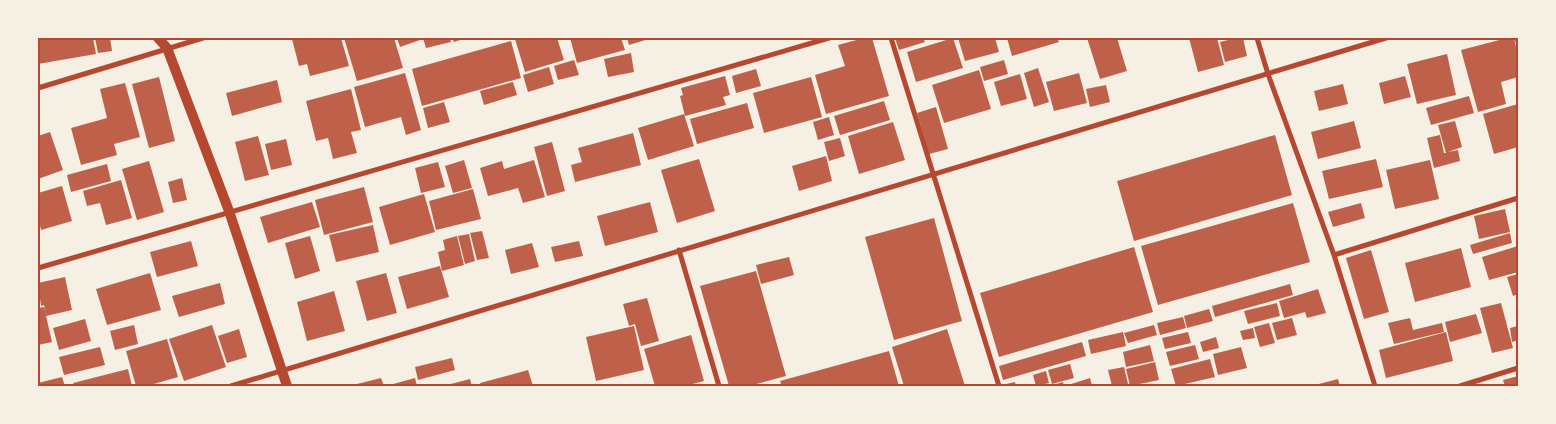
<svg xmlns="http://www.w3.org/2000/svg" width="1556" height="424" viewBox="0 0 1556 424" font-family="'IBM Plex Sans',sans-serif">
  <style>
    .building { fill: #bf614a }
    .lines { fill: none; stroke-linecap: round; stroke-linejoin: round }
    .minor { stroke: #b5482f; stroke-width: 5 }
    .secondary { stroke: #b5482f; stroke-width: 10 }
    .neatline { fill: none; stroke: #b5482f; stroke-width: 2 }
  </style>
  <rect width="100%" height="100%" fill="#f6efe4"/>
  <path class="building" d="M38 38H93L96 54 38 64Z
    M95 38H110L112 51 98 53Z
    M299 38H341L349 66 310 76 307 64 299 66 292 39Z
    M344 38H394L403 68 357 81Z
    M397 38H419L420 40 400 47Z
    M423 38H450L451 42 426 48Z
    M452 38H466L454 42Z
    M520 38H557L564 60 525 72 515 39Z
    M570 38H621L625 50 577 63Z
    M627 38H652L629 45Z
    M864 38H872L889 96 826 114 815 75 845 66 838 45Z
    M895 38H923L925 42 899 50Z
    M953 38 963 68 916 82 907 52Z
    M958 38H995L999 52 965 61Z
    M1007 38H1057L1059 42 1012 56Z
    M1087 38H1117L1127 71 1100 79Z
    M1189 38H1217L1224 65 1198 72Z
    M1236 38H1243L1247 56 1225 62 1220 42Z
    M1507 38H1514L1518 55V77L1501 82 1506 104 1478 112 1461 50Z
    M1514 38H1518V49Z
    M511 41 521 78 422 106 412 69Z
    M631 53 634 72 608 77 604 59Z
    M1447 54 1456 95 1417 104 1407 64Z
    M574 60 579 75 558 80 554 66Z
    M1004 60 1008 74 984 81 980 67Z
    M549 67 554 84 528 92 523 75Z
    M1038 68 1049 102 1034 107 1024 73Z
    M756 69 761 86 736 93 732 76Z
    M979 70 991 109 944 123 932 85Z
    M405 73 421 130 406 135 401 117 365 127 354 87Z
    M1079 73 1087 103 1054 111 1046 82Z
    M1020 74 1027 99 1001 106 994 82Z
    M725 76 730 95 723 97 726 105 685 116 680 96 683 95 681 88Z
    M1405 76 1411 97 1384 104 1379 83Z
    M159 77 175 141 149 148 132 84Z
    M811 77 822 117 764 133 753 93Z
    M277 80 282 102 232 116 226 93Z
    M513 82 517 95 484 105 480 91Z
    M125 83 140 137 114 144 117 155 81 165 71 128 107 118 100 89Z
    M1343 84 1348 104 1319 111 1314 91Z
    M1106 85 1110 102 1090 107 1086 89Z
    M351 89 361 130 351 132 357 153 333 159 328 138 316 141 306 101Z
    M1469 96 1474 113 1431 125 1426 108Z
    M884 101 890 120 840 135 834 116Z
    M444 102 450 122 428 128 423 108Z
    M747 103 754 128 697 144 690 119Z
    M1518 104V147L1494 154 1483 114Z
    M936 107 948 149 929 154 917 113Z
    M684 114 694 146 648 160 638 128Z
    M829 117 834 135 818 140 813 122Z
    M1354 121 1361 148 1318 159 1311 132Z
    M1455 121 1462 147 1448 152 1458 150 1460 161 1434 168 1427 138 1440 135 1444 153H1446L1438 125Z
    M893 122 905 160 859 174 848 136Z
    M50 132 63 170 38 179V136Z
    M633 133 641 165 575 182 571 165 582 162 578 148Z
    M1275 135 1292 195 1134 241 1117 181Z
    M258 136 269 175 245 181 235 142Z
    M840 138 845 156 829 161 824 142Z
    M286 139 292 165 271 170 265 144Z
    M552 142 565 191 547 196 534 147Z
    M826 156 832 181 799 191 792 166Z
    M699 159 715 211 677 223 661 170Z
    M1376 159 1383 187 1329 199 1322 171Z
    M464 160 472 188 453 193 445 166Z
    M534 160 545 197 523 203 518 188 488 196 480 168 502 161 504 169Z
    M1430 160 1439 199 1395 209 1386 170Z
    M149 161 164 212 137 220 122 169Z
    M438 162 445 187 421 193 415 168Z
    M107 164 111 181 71 192 67 175Z
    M182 178 187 200 173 203 168 182Z
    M121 180 132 218 106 225 100 203 87 206 83 191Z
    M62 186 72 221 41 230 38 217V193Z
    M364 187 373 222 324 235 315 200Z
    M473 189 481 219 436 230 429 201Z
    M424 194 435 232 390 245 379 207Z
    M312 202 320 227 268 243 260 217Z
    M650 202 658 232 605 246 597 216Z
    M1293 203 1310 262 1158 305 1141 246Z
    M1361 203 1365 218 1333 227 1328 212Z
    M1505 209 1510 232 1479 239 1474 216Z
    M934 218 962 321 894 340 865 237Z
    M373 225 379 252 336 262 329 235Z
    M482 231 489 258 477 260 470 233Z
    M1510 233 1512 243 1473 254 1470 245Z
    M469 234 475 261 465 264 458 236Z
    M310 236 320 271 295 279 285 243Z
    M457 236 464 265 442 271 438 252 445 250 443 240Z
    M191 241 198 266 157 277 150 252Z
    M579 241 583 256 555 262 551 247Z
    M532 243 539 267 511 274 505 250Z
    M1518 246V272L1489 280 1482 257Z
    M1134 247 1153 312 999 357 980 293Z
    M1461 248 1471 287 1415 302 1405 263Z
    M1371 250 1389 312 1364 319 1346 258Z
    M789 257 794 275 761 284 756 265Z
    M440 266 449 297 407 309 398 277Z
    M756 271 786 376 749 386H729L700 286Z
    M150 273 161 310 107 325 96 289Z
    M386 273 397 313 367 321 356 281Z
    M1518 274V294L1513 296 1507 277Z
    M65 277 72 310 46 316 44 305 41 306 38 283Z
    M220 283 225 304 179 317 172 296Z
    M1290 284 1293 295 1215 317 1212 306Z
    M1318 289 1326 313 1307 318 1305 312 1284 318 1279 301Z
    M334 291 345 331 307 341 297 302Z
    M647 298 659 341 641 346 635 324 629 326 623 304Z
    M1277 303 1280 316 1248 324 1244 311Z
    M1501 303 1513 348 1492 353 1480 308Z
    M44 307 52 342 38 345V308Z
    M1209 309 1213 321 1187 328 1184 316Z
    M1476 314 1482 333 1450 342 1445 322Z
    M1183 317 1186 328 1160 335 1157 323Z
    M1292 318 1297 335 1277 340 1272 323Z
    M1410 318 1413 330 1442 323 1444 332 1394 344 1388 323Z
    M85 319 91 341 59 350 53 328Z
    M1269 323 1275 343 1260 347 1254 327Z
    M134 325 138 344 115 350 110 331Z
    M212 325 226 367 184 381 169 339Z
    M1154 325 1157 335 1128 343 1124 333Z
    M634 326 644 370 596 381 586 337Z
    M1518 326V340L1512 342 1510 328Z
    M1253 328 1255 338 1243 340 1240 331Z
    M239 329 247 357 227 363 218 336Z
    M947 329 965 386H904L892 347Z
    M1123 332 1126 346 1091 354 1088 340Z
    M1188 332 1191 343 1165 349 1162 338Z
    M1446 332 1453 361 1386 378 1379 350Z
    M691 335 704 381 685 386H655L644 349Z
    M1216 337 1219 348 1203 352 1200 342Z
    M167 339 178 377 147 386H136L126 351Z
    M1082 342 1086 356 1003 380 999 366Z
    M1150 345 1154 361 1126 367 1123 352Z
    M1195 345 1199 359 1170 366 1166 352Z
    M100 347 105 365 64 375 59 357Z
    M1241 347 1247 368 1218 375 1213 354Z
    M889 351 899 386H782L780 381Z
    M452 358 455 370 418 380 415 367Z
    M1210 359 1215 377 1176 386 1171 369Z
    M1155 362 1159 380 1130 386 1126 369Z
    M1070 364 1074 378 1052 384 1048 370Z
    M1124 367 1128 384 1112 386 1108 370Z
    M128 369 132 386H74L73 383Z
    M528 370 533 386H481L480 383Z
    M1046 371 1049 383 1036 386 1033 375Z
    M1518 376V386H1505L1503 380Z
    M62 377 65 386H38V383Z
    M381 378 384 386H353V385Z
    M415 378 417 386H386Z
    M1090 378 1092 386H1069L1068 385Z
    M470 379 472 386H443Z
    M1338 379 1340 386H1311Z
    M1015 382 1016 386H1002V385Z
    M1063 382 1064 386H1049Z"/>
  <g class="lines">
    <path class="minor" d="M891 38 999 386
      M1257 38 1268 74 1334 255 1375 386
      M38 88 203 38
      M679 250 719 386
      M1334 255 1518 198
      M38 268 829 38
      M231 386 1386 38
      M1460 386 1518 368"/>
    <path class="secondary" d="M158 38 167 48 229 211 287 386"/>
  </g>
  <rect width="1556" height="424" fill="none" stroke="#f6efe4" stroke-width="78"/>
  <rect x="39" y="39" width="1478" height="346" class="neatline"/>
</svg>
